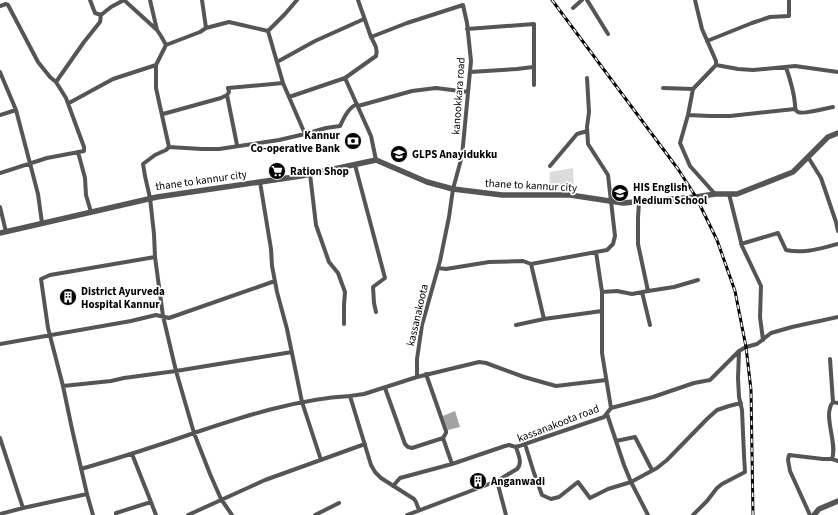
<svg xmlns="http://www.w3.org/2000/svg" width="838" height="515" viewBox="0 0 838 515" font-family="'Source Sans 3',sans-serif">
  <style>
    .green { fill: #dcdcdc }
    .water { fill: #a3a3a3 }
    .lines { fill: none; stroke-linecap: round; stroke-linejoin: round }
    .minor { stroke: #555; stroke-width: 4 }
    .tertiary { stroke: #555; stroke-width: 5.5 }
    .rail-casing { stroke: #000; stroke-width: 3 }
    .rail { stroke: #fff; stroke-width: 1.5; stroke-dasharray: 4.5; stroke-linecap: butt }
    .labels { text-anchor: middle; stroke-width: 3.5; stroke-linejoin: round; paint-order: stroke }
    .street-label { font-size: 11px; fill: #000; stroke: #fff }
    .poi-label { font-size: 11px; font-weight: bold; fill: #000; stroke: #fff; text-anchor: start }
  </style>
  <rect width="100%" height="100%" fill="#fff"/>
  <path class="green" d="M573 168 574 191 549 190 550 172Z"/>
  <path class="water" d="M455 411 460 427 448 430 443 416Z"/>
  <g class="lines">
    <path class="minor" d="M90 0 95 13 101 15 111 7 124 0 157 30 161 36 166 45 156 65V88L169 147 166 150 155 155 143 164 145 176 150 198 154 234 155 257 163 316 176 371 194 433 210 474 221 499 232 515
      M150 0 157 30
      M202 0 206 28 229 22 268 31 283 83 305 134
      M587 0 608 34
      M695 0 702 29 716 61V65L693 89 688 115 680 143 690 166 715 194
      M0 6 6 4 8 5 38 62 50 77 56 82 66 98 84 147V151L47 158 0 173
      M573 8 582 0
      M467 29 534 24V85
      M268 31 285 14 297 0
      M707 41 752 23 770 17 789 16V0
      M166 45 200 32 206 28
      M277 62 315 41 364 19
      M716 65 738 69 753 70 795 66 838 72
      M786 67C790 79 794 92 795 104 795 108 795 111 798 112 803 115 827 108 833 107
      M0 72 16 110 21 129 38 194 42 223
      M470 72 517 69 533 67
      M345 78 376 56C378 48 374 43 371 37
      M56 82 84 42 100 22 101 15
      M663 88 693 89
      M227 95 237 145
      M289 97 345 78 371 136 376 160
      M69 103 113 79 156 65
      M358 106 412 91 436 88 468 92
      M163 114 221 98 227 95 229 92 228 88 283 83
      M0 115 16 110
      M688 115 710 116H730L795 109
      M169 147 202 149H219L279 140 305 134 326 128 340 126C344 118 348 108 357 104
      M78 152 85 178 86 195 91 212
      M808 157 821 178 836 222 838 231
      M355 165 385 278 373 287 374 303 376 312
      M550 166 577 134 587 131
      M310 174 316 225 323 245 329 262 338 273 345 292 344 305V324
      M260 182 271 249 272 266 277 292 287 329 302 402 321 460
      M729 194 742 246 761 286 760 317 763 340
      M0 207 6 232
      M741 244 778 233 786 250C804 254 821 248 838 244
      M531 264 544 319
      M438 268 446 269 489 262 523 261 531 264 607 250 613 244 615 236 608 175 588 144 587 127 589 112 587 78
      M648 291 674 287 698 280
      M602 292 617 291 632 294 648 291 638 244V218L639 202
      M642 292 650 325
      M516 325 544 319 602 311
      M0 344 131 321 156 315 169 318 275 281
      M830 359 833 402
      M417 377 479 362 486 363 524 377 556 386 606 380
      M63 386 111 381 124 378 176 371 292 352
      M385 388 405 444 408 447 412 448 443 438 446 433V431L426 374
      M350 396 364 394 417 377V359L422 325 440 261 449 217 453 189 462 156 471 61 467 23 463 5 407 23 371 37 358 0
      M611 408 653 397 694 383 710 380 739 351 746 347 757 344 771 333 792 327 838 317
      M607 414 624 465 631 482 648 515
      M0 438 23 508 87 494 72 429 63 386 48 328 41 279 50 275 155 257
      M443 438 452 464 505 446 509 445 516 447
      M616 441 635 437 652 470
      M525 444 534 473 542 495 551 499 559 497 578 482 590 498 608 489 631 482 657 468 667 460 707 419 717 410 729 406 741 403
      M132 454 151 502
      M832 459 838 461
      M81 469C119 458 157 446 194 433 245 416 297 399 350 396L371 465 375 472 381 478 414 499 416 502 419 510
      M497 481 506 515
      M393 486 400 478 452 464
      M87 494 93 515
      M0 514 23 508
      M116 515V513L151 502 156 515
      M188 515 265 480 365 444
      M315 515 339 503
      M407 515 497 481 517 469C523 463 518 454 516 447L604 417 611 408 602 353V292L596 252
      M693 515 707 501 717 488 722 484 745 472 744 455 742 410 739 397 738 378 739 352
      M810 515 790 471 788 460 789 455 823 459H832C838 443 822 415 833 402L838 403"/>
    <path class="tertiary" d="M0 233 157 197 301 176 376 160 427 182 453 189 502 195H570L623 203 696 197 715 194H737L793 172 828 137 838 133
      M814 515 819 509 838 501"/>
    <g class="rail-casing">
      <path id="rail" d="M552 0 678 169 696 197 717 240 735 291 746 347 751 390 753 515"/>
    </g>
    <use href="#rail" class="rail"/>
  </g>
  <defs>
    <g id="bank-disc" transform="scale(0.9)"><circle r="9.5" fill="#000" stroke="#fff"/><path d="M-6-4H6V4H-6ZM0-2.3a2.3 2.3 0 1 0 0 4.6a2.3 2.3 0 1 0 0-4.6Z" fill="#fff"/></g>
    <g id="school-disc" transform="scale(0.9)"><circle r="9.5" fill="#000" stroke="#fff"/><path d="M0-5L7-2L0 1L-7-2ZM-4 1L0 2.5L4 1V4Q0 6-4 4Z" fill="#fff"/></g>
    <g id="supermarket-disc" transform="scale(0.9)"><circle r="9.5" fill="#000" stroke="#fff"/><path d="M-6-5.5h2.5l.6 2H6L4.5 2H-2.5L-4.4-4H-6ZM-1.5 3.2a1.3 1.3 0 1 0 .1 0ZM3 3.2a1.3 1.3 0 1 0 .1 0Z" fill="#fff"/></g>
    <g id="building-disc" transform="scale(0.9)"><circle r="9.5" fill="#000" stroke="#fff"/><path d="M-4-6H4V6H1V3H-1V6H-4ZM-2.5-4.3h1.7v1.8h-1.7ZM.8-4.3h1.7v1.8H.8ZM-2.5-1h1.7V.8h-1.7ZM.8-1h1.7V.8H.8Z" fill="#fff"/></g>
  </defs>
  <g fill-rule="evenodd">
    <use href="#bank-disc" x="353" y="141"/>
    <use href="#school-disc" x="399" y="154"/>
    <use href="#supermarket-disc" x="277" y="171"/>
    <use href="#school-disc" x="620" y="193"/>
    <use href="#building-disc" x="68" y="297"/>
    <use href="#building-disc" x="478" y="481"/>
  </g>
  <g class="labels">
    <g class="street-label">
      <text transform="translate(458 96) rotate(-86)" y="4">kanookkara road</text>
      <text transform="translate(201 180) rotate(-8)" y="4">thane to kannur city</text>
      <text transform="translate(531 185) rotate(3)" y="4">thane to kannur city</text>
      <text transform="translate(417 315) rotate(-77)" y="4">kassanakoota</text>
      <text transform="translate(558 423) rotate(-21)" y="4">kassanakoota road</text>
    </g>
    <g class="poi-label">
      <text x="340" y="139" text-anchor="end">Kannur<tspan x="340" dy="13">Co-operative Bank</tspan></text>
      <text x="412" y="158">GLPS Anayidukku</text>
      <text x="290" y="175">Ration Shop</text>
      <text x="633" y="191">HIS English<tspan x="633" dy="13">Medium School</tspan></text>
      <text x="81" y="295">District Ayurveda<tspan x="81" dy="13">Hospital Kannur</tspan></text>
      <text x="491" y="485">Anganwadi</text>
    </g>
  </g>
</svg>
